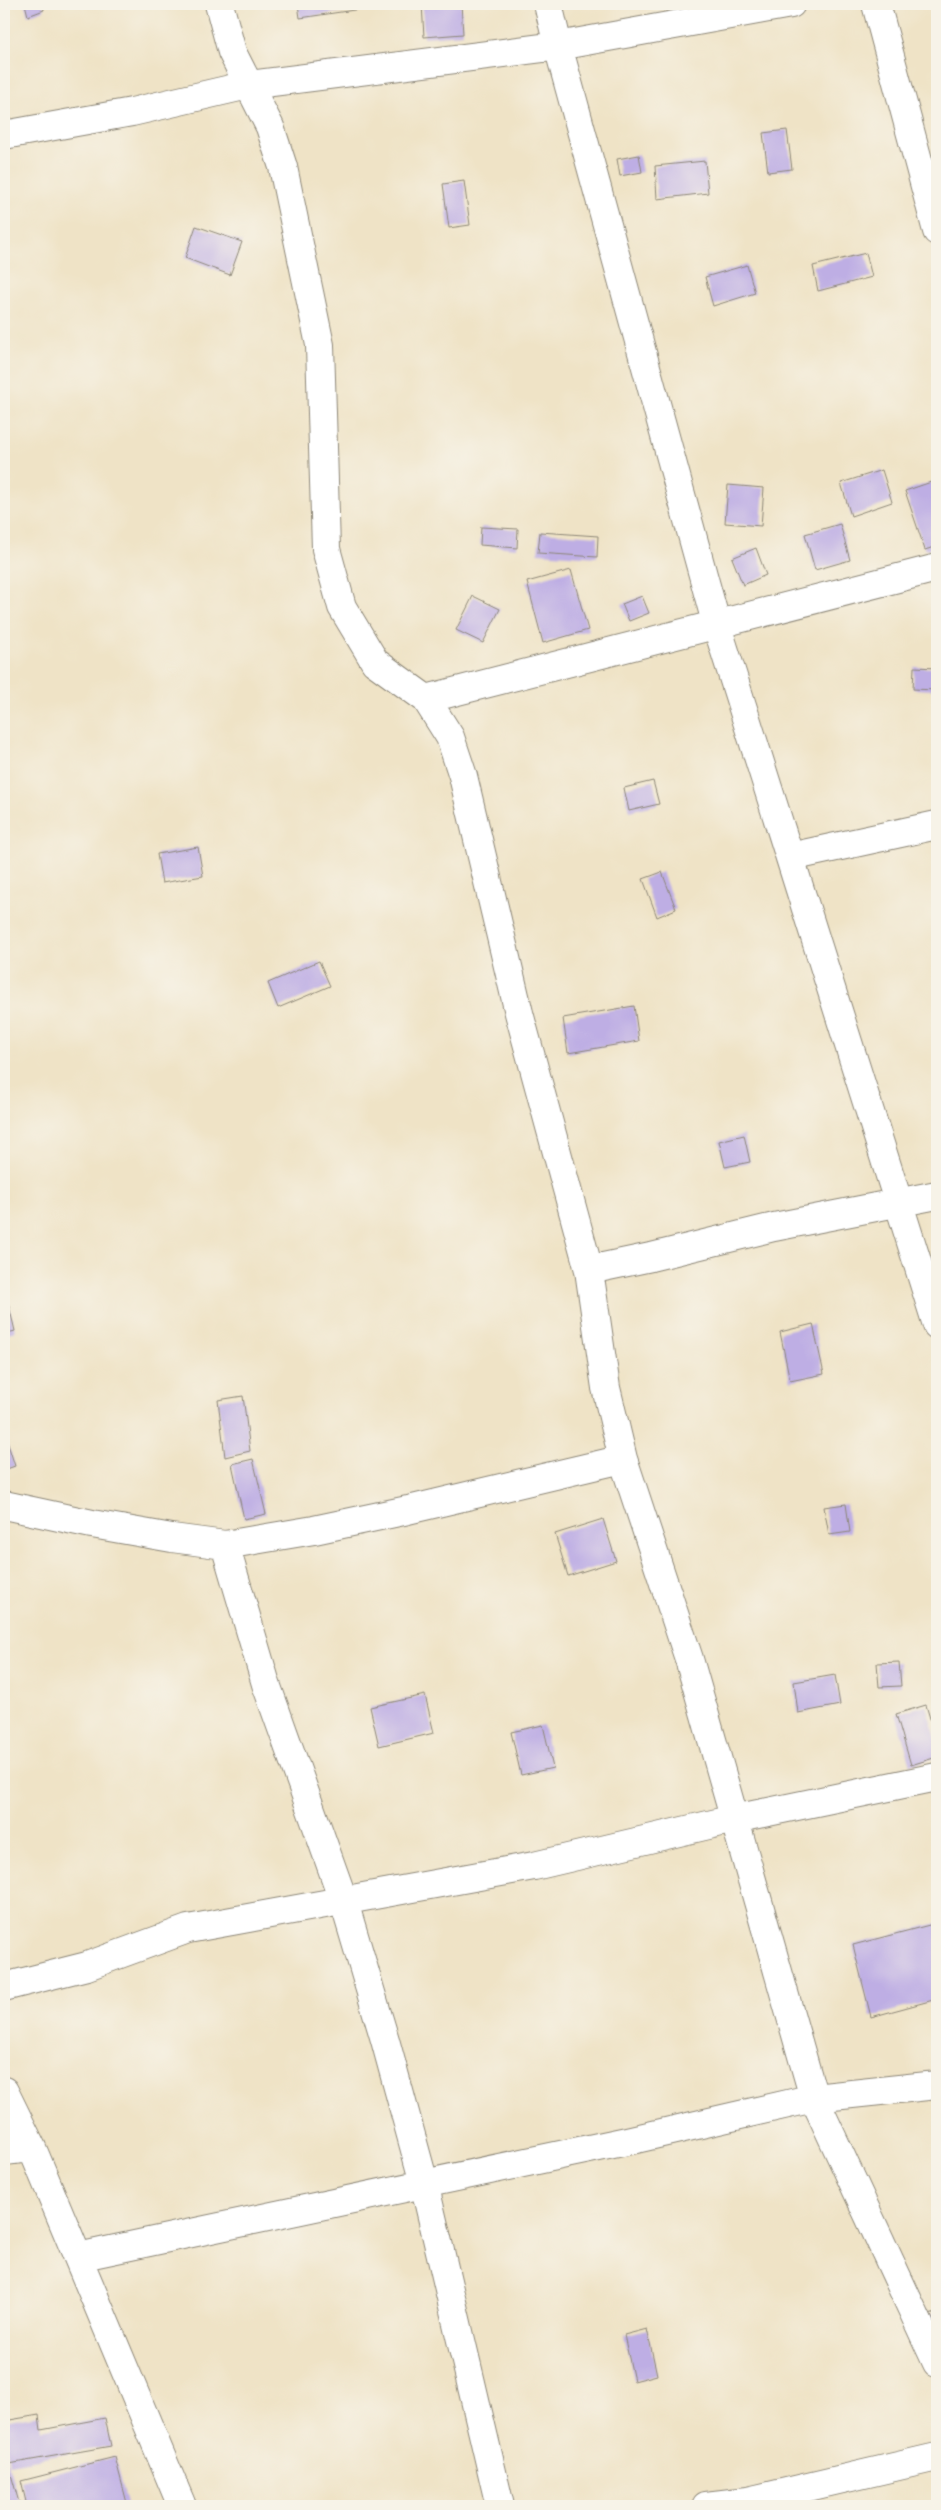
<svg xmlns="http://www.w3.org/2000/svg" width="941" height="2510" viewBox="0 0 941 2510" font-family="'Comic Neue',sans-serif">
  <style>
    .building { fill: #beaee4 }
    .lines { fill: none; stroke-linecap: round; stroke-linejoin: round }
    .minor-casing { stroke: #8d8778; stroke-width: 30 }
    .minor { stroke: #fff; stroke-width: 28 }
  </style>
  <rect width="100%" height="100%" fill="#f7f3e8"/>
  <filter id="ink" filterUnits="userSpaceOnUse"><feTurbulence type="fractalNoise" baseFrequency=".02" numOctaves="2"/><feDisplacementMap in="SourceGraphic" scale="10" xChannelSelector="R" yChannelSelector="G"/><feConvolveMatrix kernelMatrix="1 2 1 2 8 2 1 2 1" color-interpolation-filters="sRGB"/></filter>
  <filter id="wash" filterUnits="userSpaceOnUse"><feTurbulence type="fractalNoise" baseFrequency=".0096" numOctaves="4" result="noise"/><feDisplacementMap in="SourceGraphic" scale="20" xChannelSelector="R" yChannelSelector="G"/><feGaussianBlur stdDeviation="1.12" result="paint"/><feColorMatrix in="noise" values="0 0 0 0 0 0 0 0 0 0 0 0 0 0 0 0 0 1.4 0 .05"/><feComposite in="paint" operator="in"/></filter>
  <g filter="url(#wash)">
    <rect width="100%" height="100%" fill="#efe3c6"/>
    <g id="blocks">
      <path class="building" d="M25 4H43L44 10 28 16Z
        M298 4H361V9L300 18Z
        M422 4H461L463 34 424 37Z
        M787 130 792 169 768 172 763 133Z
        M639 155 642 172 620 176 617 159Z
        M705 161 708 193 657 199 655 166Z
        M464 181 470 225 449 228 443 184Z
        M196 226 242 242 230 275 185 258Z
        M866 253 872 277 818 291 813 266Z
        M747 265 755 293 713 306 705 277Z
        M882 470 892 502 851 516 841 483Z
        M937 480V546L925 550 905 491Z
        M728 485 764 488 761 526 725 523Z
        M840 524 850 560 815 570 805 534Z
        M481 527 518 529 517 548 480 545Z
        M540 532 598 536 597 557 538 553Z
        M756 548 766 575 743 585 732 558Z
        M571 570 588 630 543 643 527 582Z
        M473 596 500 609 483 643 456 630Z
        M642 596 649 613 629 621 622 604Z
        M914 667 937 668 936 690 913 689Z
        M653 781 659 804 629 811 624 788Z
        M198 847 203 876 162 883 157 854Z
        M662 872 676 909 657 917 643 879Z
        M319 961 330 986 278 1008 268 983Z
        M634 1006 639 1041 568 1053 563 1018Z
        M744 1135 750 1162 725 1167 719 1141Z
        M4 1298H7L15 1331 4 1334Z
        M813 1324 824 1374 790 1381 780 1332Z
        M243 1396 250 1451 225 1457 218 1400Z
        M4 1432 15 1466 4 1470Z
        M253 1459 266 1514 244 1519 232 1464Z
        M846 1504 850 1532 829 1535 824 1507Z
        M603 1519 616 1561 568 1576 555 1534Z
        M899 1662 901 1686 879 1687 877 1663Z
        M835 1675 840 1705 798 1713 794 1682Z
        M425 1695 434 1733 379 1746 370 1707Z
        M926 1705 937 1742V1757L911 1765 896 1714Z
        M543 1725 553 1768 521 1775 511 1732Z
        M937 1923V1999L871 2017 853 1945Z
        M937 2313V2338L920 2317Z
        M647 2329 657 2375 634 2381 624 2335Z
        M39 2415 41 2430 105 2418 111 2446 9 2464 6 2443 4 2444V2421Z
        M4 2450 20 2506H4Z
        M115 2457 127 2503 114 2506H27L21 2481Z"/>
    </g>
  </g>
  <g filter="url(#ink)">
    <use href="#blocks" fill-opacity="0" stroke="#8d8778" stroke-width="1"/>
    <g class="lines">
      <g class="minor-casing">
        <path id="minor" d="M219 4 232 52 270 127 283 167 320 345 326 549 342 607 375 662 426 699 450 737 463 776 519 1013 589 1270 606 1388 623 1459 689 1659 814 2098 937 2363
          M548 4 558 46 717 626 937 1325
          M876 4 937 231
          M4 135 132 112 248 85 558 46 791 4
          M426 699 937 568
          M790 857 937 825
          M589 1270 651 1257 774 1227 937 1195
          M4 1505 92 1524 172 1538 225 1545 314 1530 408 1510 623 1459
          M225 1545 266 1684 344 1902 385 2040 424 2183 500 2506
          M4 1987 87 1966 188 1929 534 1866 734 1819 937 1777
          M4 2091 32 2148 182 2506
          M4 2151 32 2148
          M78 2257 627 2141 814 2098 937 2085
          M706 2506 748 2501 937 2457"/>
      </g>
      <use href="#minor" class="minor"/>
    </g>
  </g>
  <rect width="941" height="2510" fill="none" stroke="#f7f3e8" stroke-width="20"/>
</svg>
